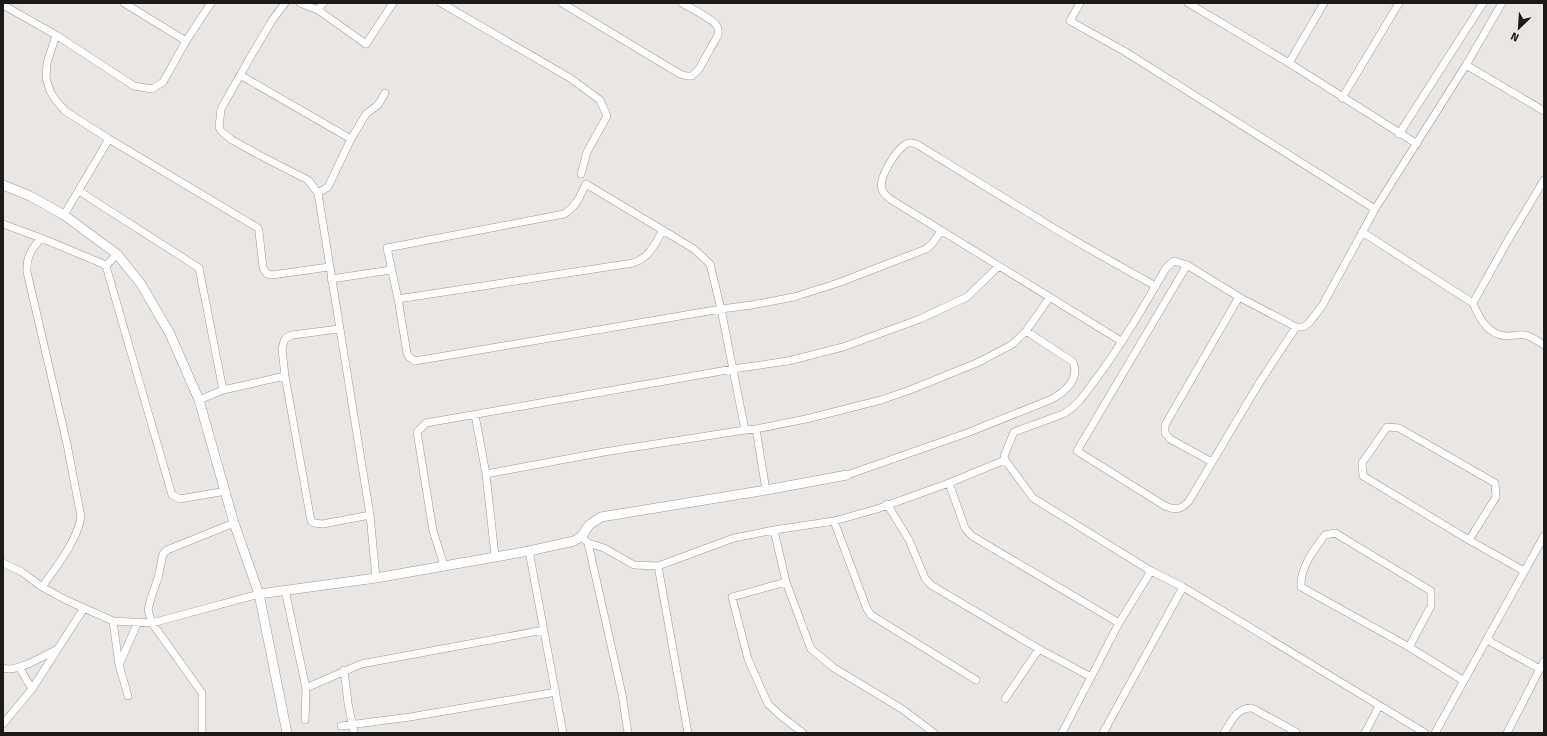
<svg xmlns="http://www.w3.org/2000/svg" width="1547" height="736" viewBox="0 0 1547 736" font-family="'Fira Sans',sans-serif">
  <style>
    .lines { fill: none; stroke-linecap: round; stroke-linejoin: round }
    .minor-casing { stroke: #9b9894; stroke-width: 8 }
    .tertiary-casing { stroke: #9b9894; stroke-width: 10 }
    .minor { stroke: #fff; stroke-width: 7 }
    .tertiary { stroke: #fff; stroke-width: 9 }
  </style>
  <rect width="100%" height="100%" fill="#eae6e3"/>
  <g class="lines">
    <g class="minor-casing">
      <path id="minor" d="M124 3 186 41
        M285 3 273 19 251 56 221 109 219 127 221 131 232 140 259 155 308 180 318 193 370 515 376 578
        M300 3 318 10 366 44 393 3
        M441 3 570 78 600 100 607 116 587 152 581 174
        M562 3 680 74 687 76H692L699 69 718 35C718 32 719 29 717 26 713 19 690 8 682 3
        M1080 3 1070 21 1124 51 1375 209
        M1188 3 1289 63 1417 144
        M3 5 56 35 134 86 152 89 163 82 186 41 211 3
        M318 10 323 3
        M56 35 47 63 46 78 50 91 55 99 65 111 109 139 258 228 259 232 263 268 267 274 272 275 329 267
        M1289 63 1324 3
        M1466 65 1544 111
        M240 75 351 139 366 114 378 105 385 93
        M1342 98 1399 3
        M1399 134 1483 3
        M79 191 199 268 223 390
        M318 193 328 187 351 139
        M64 215 109 139
        M3 224 41 238 101 263 106 266
        M1362 232 1473 303C1479 318 1488 335 1506 336 1512 336 1519 334 1525 335 1531 336 1539 342 1544 345
        M41 238C31 250 26 257 27 272L67 444 81 517C77 541 56 567 42 587
        M117 254 106 266 172 495 180 499 226 491
        M1187 265 1077 451 1165 506C1176 511 1182 509 1189 501L1258 385 1296 327
        M331 279 391 270
        M398 299 633 263C649 258 655 244 663 230
        M1473 303 1507 242 1544 180
        M339 329 292 335 286 338 284 341 282 349 285 376 311 521 314 523 323 524 370 515
        M1121 341 890 199C887 196 883 194 882 189 878 178 896 150 906 144 909 142 914 143 918 145 996 193 1074 242 1156 286
        M199 400 223 390 285 376
        M475 415 486 474 495 556
        M756 429 806 419 881 400 910 390 979 362 1013 344 1026 331 1050 297
        M1212 462 1170 439 1165 433V425L1239 297
        M486 474 604 452 745 430
        M847 475 967 433 1052 399C1066 391 1080 379 1073 362L1026 331
        M949 483 965 528 972 536 1119 623 1151 571
        M766 490 756 429 745 430 721 309 710 264 694 249 586 184C580 196 576 207 564 214L387 248 398 299 407 353 409 357 415 361 721 309 752 305 794 297 838 283 926 249 932 244 941 231
        M887 504 909 540 925 578 931 585 1039 649 1091 677 1119 623
        M834 521 867 609 871 615 976 680
        M774 530 786 582 811 649 834 668 902 709 934 733
        M585 540 588 543 622 694 628 733
        M1469 540 1496 497 1495 483 1399 428 1387 427 1362 463 1363 476 1469 540 1524 571
        M588 543 604 548 634 565 658 566 734 538 774 530 834 521 877 509 949 483 1005 460
        M529 551 563 733
        M3 563 22 572 42 587 66 600 113 621 152 623 259 594
        M444 565 433 531 417 432 426 423 733 369 788 361 843 347 920 319 967 297 999 266
        M658 566 688 733
        M786 582 732 597 748 659 768 704 781 716 803 733
        M285 590 306 688 305 720
        M113 621 119 665
        M1487 640 1540 669
        M1409 647 1431 606V591L1335 533 1325 535C1314 550 1300 567 1301 587L1409 647 1464 681
        M19 667 32 689
        M3 668C17 673 43 656 56 650
        M344 670 348 703 354 733
        M306 688 361 664 544 630
        M128 696 119 665 138 622
        M1005 699 1039 649
        M3 724 32 689 84 608
        M341 726 410 717 556 692
        M202 733V693L152 623 148 610 151 598 158 578 163 554 167 550 234 523
        M1062 733 1091 677
        M1103 733 1183 587
        M1224 733C1231 722 1237 707 1252 708L1296 732
        M1365 733 1379 706
        M1425 733 1183 587 1151 571 1033 498 1005 460 1004 456 1014 432 1063 414C1078 406 1086 392 1096 379 1122 344 1144 306 1166 268L1174 261 1187 265 1239 297 1296 327H1303L1309 323 1322 306 1375 209 1466 65 1502 3
        M1435 733 1544 536
        M1507 733 1544 661"/>
    </g>
    <g class="tertiary-casing">
      <path id="tertiary" d="M3 185 30 196 64 215 117 254 141 284 170 334 199 400 234 523 259 594 287 733
        M259 594 376 578 529 551 574 541 582 536 589 525 601 517 766 490 847 475"/>
    </g>
    <use href="#minor" class="minor"/>
    <use href="#tertiary" class="tertiary"/>
  </g>
  <rect width="1547" height="736" fill="none" stroke="#1d1b1a" stroke-width="8"/>
  <g transform="translate(1519 28) rotate(205)" stroke="#eae6e3" stroke-width="3" paint-order="stroke">
  <path d="M0-3L7 15L0 10L-7 15Z" fill="#1d1b1a"/>
  <text y="-6" font-size="11" font-weight="bold" text-anchor="middle" fill="#1d1b1a">N</text>
  </g>
</svg>
